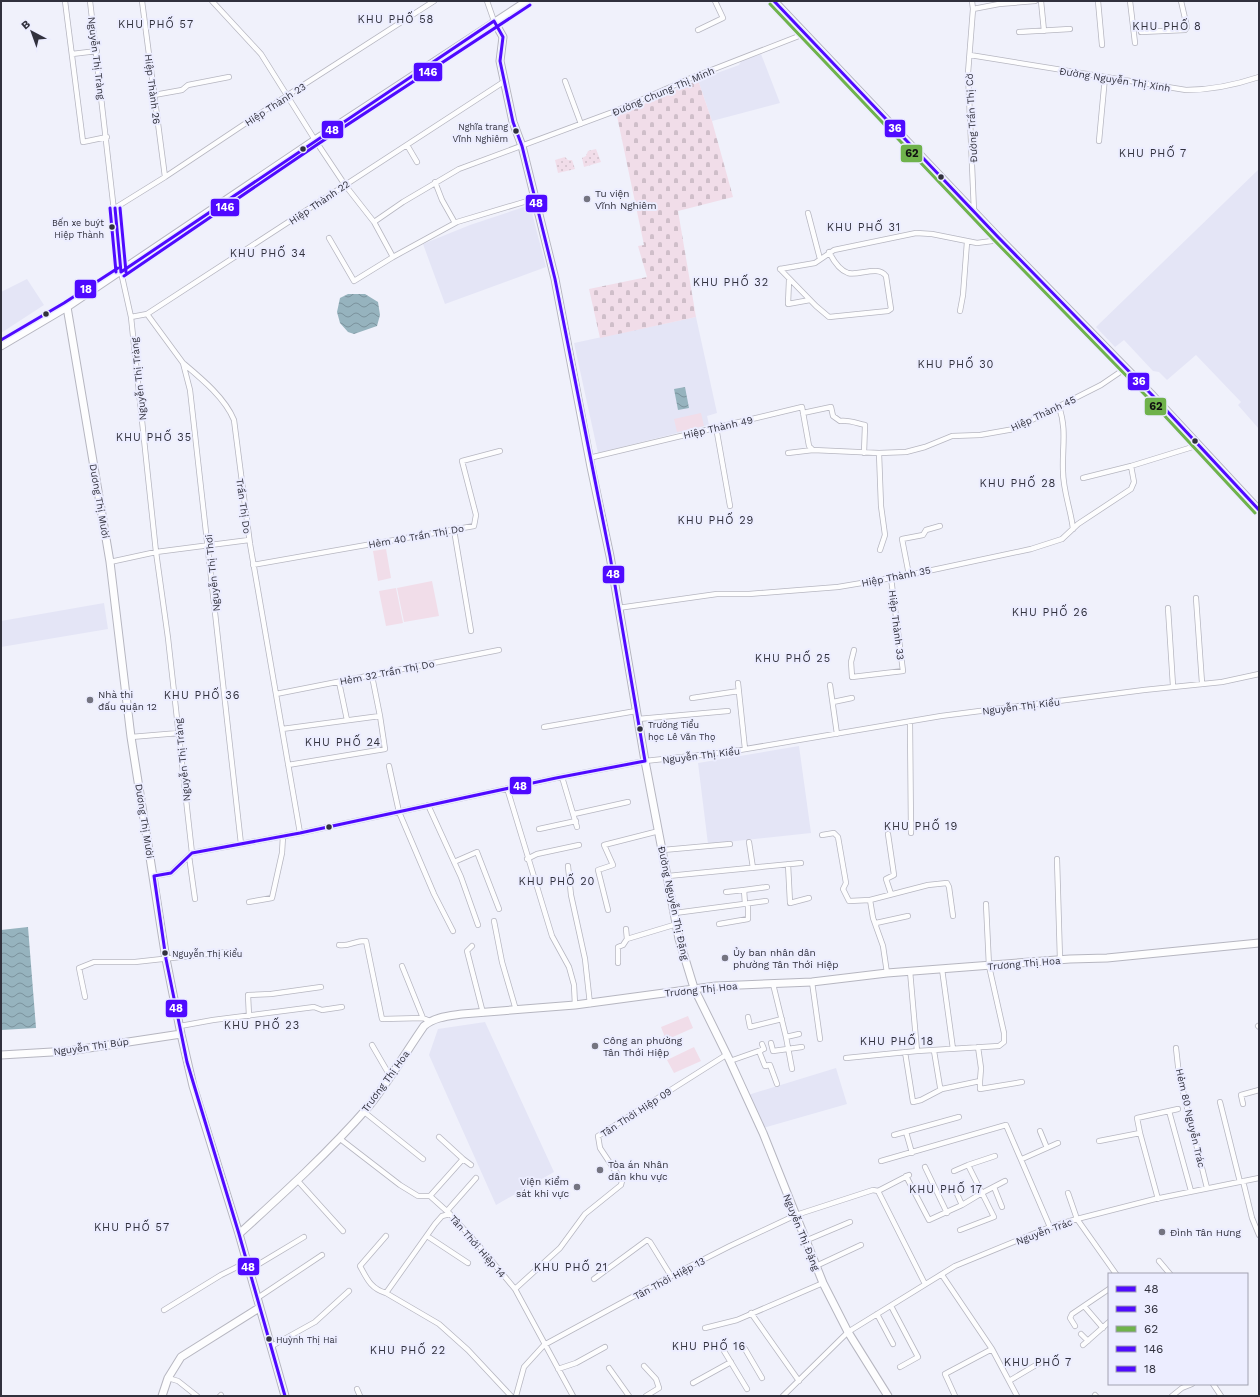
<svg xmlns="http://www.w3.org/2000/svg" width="1260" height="1397" viewBox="0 0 1260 1397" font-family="'Work Sans',sans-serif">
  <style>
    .built { fill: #e4e5f6 }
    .cemetery { fill: url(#cemetery-stones) }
    .park { fill: url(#park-dots) }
    .pitch { fill: #f1dde9 }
    .water { fill: url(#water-waves) }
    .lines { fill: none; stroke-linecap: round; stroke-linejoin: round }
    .street-casing { stroke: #b6b6c0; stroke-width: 6 }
    .secondary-casing { stroke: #b6b6c0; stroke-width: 9 }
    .street { stroke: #fdfdfe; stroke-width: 4.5 }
    .secondary { stroke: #fdfdfe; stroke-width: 7 }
    .bus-1-casing { stroke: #ecedff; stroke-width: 6 }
    .bus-2-casing { stroke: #ecedff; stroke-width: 6 }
    .bus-3-casing { stroke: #ecedff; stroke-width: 6 }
    .bus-4-casing { stroke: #ecedff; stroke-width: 6 }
    .bus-5-casing { stroke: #ecedff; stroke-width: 6 }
    .bus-1 { stroke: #4f0aff; stroke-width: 3 }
    .bus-2 { stroke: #4f0aff; stroke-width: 3 }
    .bus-3 { stroke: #6fb24b; stroke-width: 3 }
    .bus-4 { stroke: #4f0aff; stroke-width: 3 }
    .bus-5 { stroke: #4f0aff; stroke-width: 3 }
    .bus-dot { fill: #31313d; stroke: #ecedff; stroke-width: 1.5 }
    .poi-dot { fill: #747480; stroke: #ecedff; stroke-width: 1.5 }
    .labels { text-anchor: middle; stroke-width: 4; stroke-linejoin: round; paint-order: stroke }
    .bus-label { font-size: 9px; fill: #31313d; stroke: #ecedff; text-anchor: start }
    .street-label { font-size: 10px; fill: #31313d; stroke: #ecedff }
    .poi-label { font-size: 10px; fill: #31313d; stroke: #ecedff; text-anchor: start }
    .neighbourhood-label { font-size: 11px; letter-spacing: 1px; fill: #31313d; stroke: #ecedff }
    .line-badge { stroke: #ecedff; stroke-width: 1.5 }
    .badge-label { font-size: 11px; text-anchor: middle; font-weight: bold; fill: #fff }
    .pale-badge-label { font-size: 11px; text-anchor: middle; font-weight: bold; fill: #111 }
  </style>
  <defs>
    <pattern id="cemetery-stones" width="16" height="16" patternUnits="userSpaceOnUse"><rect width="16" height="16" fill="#f1dde9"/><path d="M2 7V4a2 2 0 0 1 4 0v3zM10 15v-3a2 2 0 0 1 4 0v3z" fill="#cfbec9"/></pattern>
    <pattern id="park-dots" width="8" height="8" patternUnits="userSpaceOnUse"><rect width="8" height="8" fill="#f1dde9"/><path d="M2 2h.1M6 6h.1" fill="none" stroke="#cfbec9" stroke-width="1.8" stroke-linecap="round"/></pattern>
    <pattern id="water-waves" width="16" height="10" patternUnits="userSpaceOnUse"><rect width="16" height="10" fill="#96b3be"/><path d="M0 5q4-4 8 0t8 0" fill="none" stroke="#7b929c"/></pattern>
  </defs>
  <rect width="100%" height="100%" fill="#f0f1fb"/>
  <path class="built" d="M761 54 780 103 712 121 698 80 739 65 741 61Z
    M1259 169V429L1238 405 1241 402 1196 355 1167 380 1159 372 1153 371 1124 340 1115 347 1096 327Z
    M530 205 546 267 445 304 423 244 470 225Z
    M27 279 44 305 1 333V292Z
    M696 317 717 413 707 416 709 425 598 453 574 343Z
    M104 603 108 629 1 647V621Z
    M799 746 811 833 708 844 698 763Z
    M485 1022 554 1172 496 1205 429 1055 438 1029Z
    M836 1068 847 1104 763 1128 748 1095Z"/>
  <path class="cemetery" d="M698 80 712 121 733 197 678 211 696 317 600 338 589 289 647 277 638 246 644 245 617 116Z"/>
  <path class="park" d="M596 149 601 162 584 167 582 158 586 156 588 151Z
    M565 157 568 160H572L575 169 558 173 555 160Z"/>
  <path class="pitch" d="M701 413 704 426 677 432 674 419Z
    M386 549 391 578 378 581 373 551Z
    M432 581 439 616 404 622 397 588Z
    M396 588 403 623 386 626 379 591Z
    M688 1016 693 1028 666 1040 661 1027Z
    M694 1047 701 1061 674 1073 667 1060Z"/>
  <path class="water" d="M348 294H365L378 302 380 315 377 326 354 334 348 332 340 323 337 312 340 298Z
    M685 387 689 408 678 410 674 389Z
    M28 927 36 1028 1 1030V930Z"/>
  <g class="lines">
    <g class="street-casing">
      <path id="street" d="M65 1 83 142 107 137
        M90 1 121 272 131 317 156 552 168 638 192 853
        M142 1 165 177
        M212 1 261 54 315 140 345 185 374 222 393 257
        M487 1 494 21
        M972 1 973 9 968 73 974 211
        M1041 1 1044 31
        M1098 1 1102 45
        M1130 1 1135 43
        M973 9 999 4 1035 1
        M698 30 723 18 715 1
        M1019 32 1070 29
        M1141 32 1185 30 1187 27 1181 1
        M72 54 97 51
        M970 55 1186 90C1212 90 1235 85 1259 77
        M565 81 581 124
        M154 95 182 90 188 85 229 77
        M1099 141 1105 77
        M407 145 417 162
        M435 182 442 200 455 223
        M115 208 165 177 294 91 434 1
        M808 213 820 259
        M374 222 403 202 459 169 618 110 691 78 804 34
        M329 238 354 281 393 257 457 222 534 199
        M780 269 816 306 829 317 888 311 891 309 886 276C878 265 859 276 848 273 839 270 833 260 829 252
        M780 269 815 263 834 250 916 233 932 234 977 243 992 241 998 237
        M789 280 788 304 810 300
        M960 311 963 295 967 242
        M147 314 183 363 190 390 241 844
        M131 317 147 314 505 81
        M183 363C202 379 225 398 234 420L250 544 300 833
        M1059 407C1067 429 1062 448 1063 471 1063 491 1071 510 1073 529
        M803 413 831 407 833 416 840 421C849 420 856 423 865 425L864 453
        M716 427 730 506
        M788 453 813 450 879 453 906 452 925 447 952 436 980 435 1014 429 1101 385 1126 368
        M879 453 881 506 885 535 880 550
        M589 458 802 407 809 446 813 450
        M1083 478 1131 466 1199 445
        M454 530 471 631
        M110 562 156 552 249 540
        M253 565 474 526 476 515 462 461 500 451
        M909 575 902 539 923 535 926 530 940 526
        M1196 598 1202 683
        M618 608 717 594H749L838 587 909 575 1031 549 1062 539 1078 524 1131 489 1134 482 1131 466
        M1168 608 1173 686
        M854 650 851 662 852 677 903 671 891 578
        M372 676 380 716
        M339 682 347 720
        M738 683 745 749
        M830 685 837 734
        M276 694 499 650
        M692 698 739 691
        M833 702 852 698
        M638 719 728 711
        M910 722 911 833
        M544 727 636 711
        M282 729 380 716 385 749 288 765
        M131 737 179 733
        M389 766 399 812 434 894 453 931
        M562 777 577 827
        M507 788 552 936 569 967 574 985 575 1005
        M428 805 461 877 478 925
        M574 814 628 802
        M539 829 576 821
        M888 834 894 875 886 879 891 894
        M822 835 834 833 838 837 846 883 843 889 849 901 870 900 928 885 947 883 949 887 953 916
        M749 842 753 868
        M663 850 730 844
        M189 856 195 899
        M527 859 537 854 579 845
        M1057 859 1060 960
        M454 862 477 852 499 909
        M788 864 790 903 809 898
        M568 866 571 895 585 959 590 1004
        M154 876 171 873 192 853 300 833 556 778 645 761 728 752 941 716 1144 690 1222 682 1259 674
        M668 876 801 863
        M726 892 744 890
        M870 900 873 918 883 946 887 973
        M249 902 272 898 282 853 283 836
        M745 904 744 890 767 887
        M608 910 598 870 613 865 604 845 659 831
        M675 913 766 901
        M494 921 502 962 516 1010
        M876 923 908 916
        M719 924 748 919V904
        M626 929 627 939 677 924
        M339 945C349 947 356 940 366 941L382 1019 423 1018 430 1021
        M472 946 467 951 483 1013
        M618 963V947L623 945 627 939
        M402 966 423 1018
        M942 969 953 1049
        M910 971 917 1051
        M812 982 820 1039
        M773 984 786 1037 799 1034
        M85 997 79 968 94 962H135L226 952
        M249 1016 248 995 271 994 321 987
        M748 1017 750 1027 782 1019
        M180 1026 213 1020 314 1007 322 1010 342 1007
        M1258 1026 1259 1027
        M786 1037 792 1069
        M771 1043 773 1051 802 1047
        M372 1045 390 1076
        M978 1047 981 1068 980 1081
        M1176 1048 1179 1075 1207 1188
        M759 1051 765 1066 770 1065 777 1084
        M934 1051 940 1087 942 1089 980 1081V1089L1022 1082
        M905 1052 913 1102 921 1100 942 1089
        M846 1058 917 1051 999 1046 1004 1042V1033L989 966 986 904
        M730 1061 764 1049 762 1044
        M1220 1102 1240 1182
        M1243 1104 1241 1095 1259 1090
        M363 1111 423 1159
        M1169 1111 1178 1109
        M1040 1131 1047 1148
        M906 1132 912 1153
        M1140 1133 1137 1118 1169 1111 1191 1191
        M894 1135 959 1117
        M339 1138 400 1185 418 1196H430L450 1214 480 1247 515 1289 573 1396
        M1099 1141 1140 1133 1158 1199
        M463 1159 471 1165
        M1022 1159 1058 1143
        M881 1161 1006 1125 1050 1227
        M925 1167 947 1213
        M954 1171 968 1165
        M906 1176 929 1220 962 1205 982 1193 968 1165 995 1156
        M298 1181 343 1231
        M1243 1181 1252 1218 1259 1235
        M954 1187 962 1205
        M994 1187 1002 1207
        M878 1191 909 1175
        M1068 1193 1077 1219 1116 1274
        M430 1196 463 1159 439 1137
        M447 1211 476 1178
        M960 1230 994 1217 982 1193 1005 1181
        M386 1236 360 1266C367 1279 371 1289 386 1293L439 1324 468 1350 511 1396
        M427 1236 468 1263
        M805 1241 850 1222
        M1159 1261 1170 1274
        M816 1266 861 1245
        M249 1270 304 1237
        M942 1275 992 1349 1017 1396
        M594 1279 647 1240 650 1242 671 1276
        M515 1289 560 1248 585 1214 621 1185 622 1181 600 1148 598 1136 726 1055
        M386 1293 435 1224 442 1216 450 1214
        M256 1299 322 1255
        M891 1306 918 1357 900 1367
        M1084 1306 1103 1328
        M164 1310 221 1275 247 1262
        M751 1313 799 1381
        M877 1314 893 1344
        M1075 1326 1070 1318 1072 1314 1109 1289
        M705 1328 737 1320 823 1283
        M1081 1334 1088 1341
        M1083 1345 1109 1322
        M270 1347 315 1322 349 1291
        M745 1349 762 1378
        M724 1351 747 1389
        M644 1366 656 1379 659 1388 646 1396
        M609 1368 629 1396
        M558 1369 576 1363 605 1347
        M168 1378 178 1381 197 1396
        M1009 1381 1041 1362
        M693 1383 731 1362
        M1213 1384 1221 1396
        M357 1389 360 1396
        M1095 1395 1096 1396
        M220 1396 221 1395
        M516 1396 524 1367 544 1345 671 1276 730 1246 796 1215 873 1190 878 1191 925 1284
        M783 1396 848 1332 955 1266 1050 1227 1077 1219 1155 1199 1259 1178
        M955 1396 945 1374 992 1349
        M1172 1396 1182 1388 1192 1384"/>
    </g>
    <g class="secondary-casing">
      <path id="secondary" d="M774 1 998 237 1153 396 1259 510
        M494 21 503 37 500 61 513 122 522 146 555 279 591 467 610 556 645 761 679 939 694 988 730 1061 763 1133 823 1283 848 1332 888 1396
        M67 307 110 562 131 737 166 959 181 1034 193 1086 239 1234 285 1396
        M1 346 67 307 315 140 527 1
        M1 1055 69 1051 181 1034
        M239 1234C284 1193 329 1152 369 1106 389 1081 406 1052 424 1026 434 1017 449 1016 462 1014L575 1005 716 986 812 982 887 973 1070 959 1107 958 1259 943
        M162 1396 168 1378 181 1357 259 1308"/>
    </g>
    <use href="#street" class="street"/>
    <use href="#secondary" class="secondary"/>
    <g class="bus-1-casing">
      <path id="bus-1" d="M494 21 503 37 500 61 513 122 522 146 555 279 610 556 645 761
        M115 208 121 272
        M121 272 494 21
        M154 876 166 959 187 1062 239 1234 285 1396
        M154 876 171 873 192 853 300 833 556 778 645 761"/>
    </g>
    <g class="bus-2-casing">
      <path id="bus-2" d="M774 1 998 237 1153 396 1259 510"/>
    </g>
    <g class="bus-3-casing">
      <path id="bus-3" d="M770 4 994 240 1149 399 1255 513"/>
    </g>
    <g class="bus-4-casing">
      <path id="bus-4" d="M110 208 116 272
        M124 276 318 144 530 5"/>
    </g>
    <g class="bus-5-casing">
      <path id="bus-5" d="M120 208 126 272
        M1 340 64 303 118 268"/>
    </g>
    <use href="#bus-1" class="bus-1"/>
    <use href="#bus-2" class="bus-2"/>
    <use href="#bus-3" class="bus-3"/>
    <use href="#bus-4" class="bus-4"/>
    <use href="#bus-5" class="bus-5"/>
  </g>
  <g class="bus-dot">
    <circle cx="516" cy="131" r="3.5"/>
    <circle cx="303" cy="149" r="3.5"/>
    <circle cx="941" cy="177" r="3.5"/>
    <circle cx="112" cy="227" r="3.5"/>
    <circle cx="46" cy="314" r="3.5"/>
    <circle cx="1195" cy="441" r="3.5"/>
    <circle cx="640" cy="729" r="3.5"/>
    <circle cx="329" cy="827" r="3.5"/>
    <circle cx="165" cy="953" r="3.5"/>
    <circle cx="269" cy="1339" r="3.5"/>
  </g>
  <g class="poi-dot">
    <circle cx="587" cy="199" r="4"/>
    <circle cx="90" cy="700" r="4"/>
    <circle cx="725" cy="958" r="4"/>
    <circle cx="595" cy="1046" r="4"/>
    <circle cx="600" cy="1170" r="4"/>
    <circle cx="577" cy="1187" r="4"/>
    <circle cx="1162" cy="1232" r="4"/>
  </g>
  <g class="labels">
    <g class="bus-label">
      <text x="508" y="130" text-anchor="end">Nghĩa trang<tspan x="508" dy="12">Vĩnh Nghiêm</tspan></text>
      <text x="104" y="226" text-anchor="end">Bến xe buýt<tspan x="104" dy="12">Hiệp Thành</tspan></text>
      <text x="648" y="728">Trường Tiểu<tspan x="648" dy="12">học Lê Văn Thọ</tspan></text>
      <text x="172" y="957">Nguyễn Thị Kiểu</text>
      <text x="276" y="1343">Huỳnh Thị Hai</text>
    </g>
    <g class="street-label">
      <text transform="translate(97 58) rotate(83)" y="4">Nguyễn Thị Tràng</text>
      <text transform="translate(1115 79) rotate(9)" y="4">Đường Nguyễn Thị Xinh</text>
      <text transform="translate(153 89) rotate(83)" y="4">Hiệp Thành 26</text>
      <text transform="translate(663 91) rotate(-23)" y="4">Đường Chung Thị Minh</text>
      <text transform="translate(275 104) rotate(-33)" y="4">Hiệp Thành 23</text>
      <text transform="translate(971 118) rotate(-93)" y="4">Đường Trần Thị Cờ</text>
      <text transform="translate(319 202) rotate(-34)" y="4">Hiệp Thành 22</text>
      <text transform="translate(138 379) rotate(-96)" y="4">Nguyễn Thị Tràng</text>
      <text transform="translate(1043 413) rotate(-25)" y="4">Hiệp Thành 45</text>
      <text transform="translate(718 427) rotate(-13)" y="4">Hiệp Thành 49</text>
      <text transform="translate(100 501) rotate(80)" y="4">Dương Thị Mười</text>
      <text transform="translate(244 506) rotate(82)" y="4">Trần Thị Do</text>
      <text transform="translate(416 536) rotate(-10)" y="4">Hẻm 40 Trần Thị Do</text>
      <text transform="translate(212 573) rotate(-96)" y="4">Nguyễn Thị Thơi</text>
      <text transform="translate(896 576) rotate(-11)" y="4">Hiệp Thành 35</text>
      <text transform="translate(897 625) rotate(83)" y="4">Hiệp Thành 33</text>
      <text transform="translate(387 672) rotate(-11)" y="4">Hẻm 32 Trần Thị Do</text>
      <text transform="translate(1021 706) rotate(-7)" y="4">Nguyễn Thị Kiểu</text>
      <text transform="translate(701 755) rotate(-7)" y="4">Nguyễn Thị Kiểu</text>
      <text transform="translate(182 760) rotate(-96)" y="4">Nguyễn Thị Tràng</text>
      <text transform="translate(145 821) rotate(81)" y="4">Dương Thị Mười</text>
      <text transform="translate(674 903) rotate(78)" y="4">Đường Nguyễn Thị Đặng</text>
      <text transform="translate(1024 963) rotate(-5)" y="4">Trương Thị Hoa</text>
      <text transform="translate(701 989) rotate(-6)" y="4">Trương Thị Hoa</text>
      <text transform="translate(91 1046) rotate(-8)" y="4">Nguyễn Thị Búp</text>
      <text transform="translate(385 1081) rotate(-54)" y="4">Trương Thị Hoa</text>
      <text transform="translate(636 1112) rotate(-33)" y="4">Tân Thới Hiệp 09</text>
      <text transform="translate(1191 1118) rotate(77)" y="4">Hẻm 80 Nguyễn Trác</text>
      <text transform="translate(1044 1231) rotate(-20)" y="4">Nguyễn Trác</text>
      <text transform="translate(802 1232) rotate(68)" y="4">Nguyễn Thị Đặng</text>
      <text transform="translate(478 1246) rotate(49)" y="4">Tân Thới Hiệp 14</text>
      <text transform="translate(669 1278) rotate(-28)" y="4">Tân Thới Hiệp 13</text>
    </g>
    <g class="poi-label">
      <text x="595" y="197">Tu viện<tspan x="595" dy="12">Vĩnh Nghiêm</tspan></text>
      <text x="98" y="698">Nhà thi<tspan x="98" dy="12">đấu quận 12</tspan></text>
      <text x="733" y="956">Ủy ban nhân dân<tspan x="733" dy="12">phường Tân Thới Hiệp</tspan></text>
      <text x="603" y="1044">Công an phường<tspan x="603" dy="12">Tân Thới Hiệp</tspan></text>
      <text x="608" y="1168">Tòa án Nhân<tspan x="608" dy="12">dân khu vực</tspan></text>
      <text x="569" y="1185" text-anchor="end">Viện Kiểm<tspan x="569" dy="12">sát khi vực</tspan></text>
      <text x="1170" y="1236">Đình Tân Hưng</text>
    </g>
    <g class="neighbourhood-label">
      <text x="396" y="23">KHU PHỐ 58</text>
      <text x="156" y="28">KHU PHỐ 57</text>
      <text x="1167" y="30">KHU PHỐ 8</text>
      <text x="1153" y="157">KHU PHỐ 7</text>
      <text x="864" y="231">KHU PHỐ 31</text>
      <text x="268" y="257">KHU PHỐ 34</text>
      <text x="731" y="286">KHU PHỐ 32</text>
      <text x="956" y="368">KHU PHỐ 30</text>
      <text x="154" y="441">KHU PHỐ 35</text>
      <text x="1018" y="487">KHU PHỐ 28</text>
      <text x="716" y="524">KHU PHỐ 29</text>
      <text x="1050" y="616">KHU PHỐ 26</text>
      <text x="793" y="662">KHU PHỐ 25</text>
      <text x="202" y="699">KHU PHỐ 36</text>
      <text x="343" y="746">KHU PHỐ 24</text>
      <text x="921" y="830">KHU PHỐ 19</text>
      <text x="557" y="885">KHU PHỐ 20</text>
      <text x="262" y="1029">KHU PHỐ 23</text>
      <text x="897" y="1045">KHU PHỐ 18</text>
      <text x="946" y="1193">KHU PHỐ 17</text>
      <text x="132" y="1231">KHU PHỐ 57</text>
      <text x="571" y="1271">KHU PHỐ 21</text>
      <text x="709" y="1350">KHU PHỐ 16</text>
      <text x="408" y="1354">KHU PHỐ 22</text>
      <text x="1038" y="1366">KHU PHỐ 7</text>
    </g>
  </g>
  <g class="line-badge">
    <rect x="413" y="62" width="30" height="20" rx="4" fill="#4f0aff"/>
    <rect x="884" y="119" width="22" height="19" rx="4" fill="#4f0aff"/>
    <rect x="321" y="120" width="23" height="19" rx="4" fill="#4f0aff"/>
    <rect x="900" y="144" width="23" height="19" rx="4" fill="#6fb24b"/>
    <rect x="525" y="194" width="23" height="19" rx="4" fill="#4f0aff"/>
    <rect x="210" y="198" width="30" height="19" rx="4" fill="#4f0aff"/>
    <rect x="74" y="279" width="23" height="20" rx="4" fill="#4f0aff"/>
    <rect x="1127" y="372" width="23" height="19" rx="4" fill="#4f0aff"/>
    <rect x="1144" y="397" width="23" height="19" rx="4" fill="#6fb24b"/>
    <rect x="602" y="565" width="23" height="19" rx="4" fill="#4f0aff"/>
    <rect x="509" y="776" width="23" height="19" rx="4" fill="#4f0aff"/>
    <rect x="165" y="999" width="23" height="19" rx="4" fill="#4f0aff"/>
    <rect x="237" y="1257" width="23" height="19" rx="4" fill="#4f0aff"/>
  </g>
  <g class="badge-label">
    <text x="428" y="76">146</text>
    <text x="895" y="132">36</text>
    <text x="332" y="134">48</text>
    <text x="536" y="207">48</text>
    <text x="225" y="211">146</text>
    <text x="86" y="293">18</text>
    <text x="1139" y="385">36</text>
    <text x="613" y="578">48</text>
    <text x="520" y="790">48</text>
    <text x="176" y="1012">48</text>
    <text x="248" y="1271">48</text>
  </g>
  <g class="pale-badge-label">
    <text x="912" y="157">62</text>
    <text x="1156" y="410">62</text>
  </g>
  <rect width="1260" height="1397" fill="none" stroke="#31313d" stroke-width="4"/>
  <rect x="1108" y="1273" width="140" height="112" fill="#ecedff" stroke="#a1a2b1"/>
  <rect x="1116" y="1286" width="20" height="6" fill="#4f0aff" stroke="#a1a2b1"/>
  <text x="1144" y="1293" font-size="12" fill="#31313d">48</text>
  <rect x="1116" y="1306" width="20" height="6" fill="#4f0aff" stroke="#a1a2b1"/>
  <text x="1144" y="1313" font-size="12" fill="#31313d">36</text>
  <rect x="1116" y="1326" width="20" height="6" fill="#6fb24b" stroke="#a1a2b1"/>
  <text x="1144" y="1333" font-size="12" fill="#31313d">62</text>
  <rect x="1116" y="1346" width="20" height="6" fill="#4f0aff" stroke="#a1a2b1"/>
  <text x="1144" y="1353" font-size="12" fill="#31313d">146</text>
  <rect x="1116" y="1366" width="20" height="6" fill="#4f0aff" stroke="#a1a2b1"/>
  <text x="1144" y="1373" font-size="12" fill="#31313d">18</text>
  <g transform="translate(32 32) rotate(319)" stroke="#ecedff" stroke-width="3" paint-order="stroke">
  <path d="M0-3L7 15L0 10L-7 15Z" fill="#31313d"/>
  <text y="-6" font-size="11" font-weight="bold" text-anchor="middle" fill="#31313d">B</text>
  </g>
</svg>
